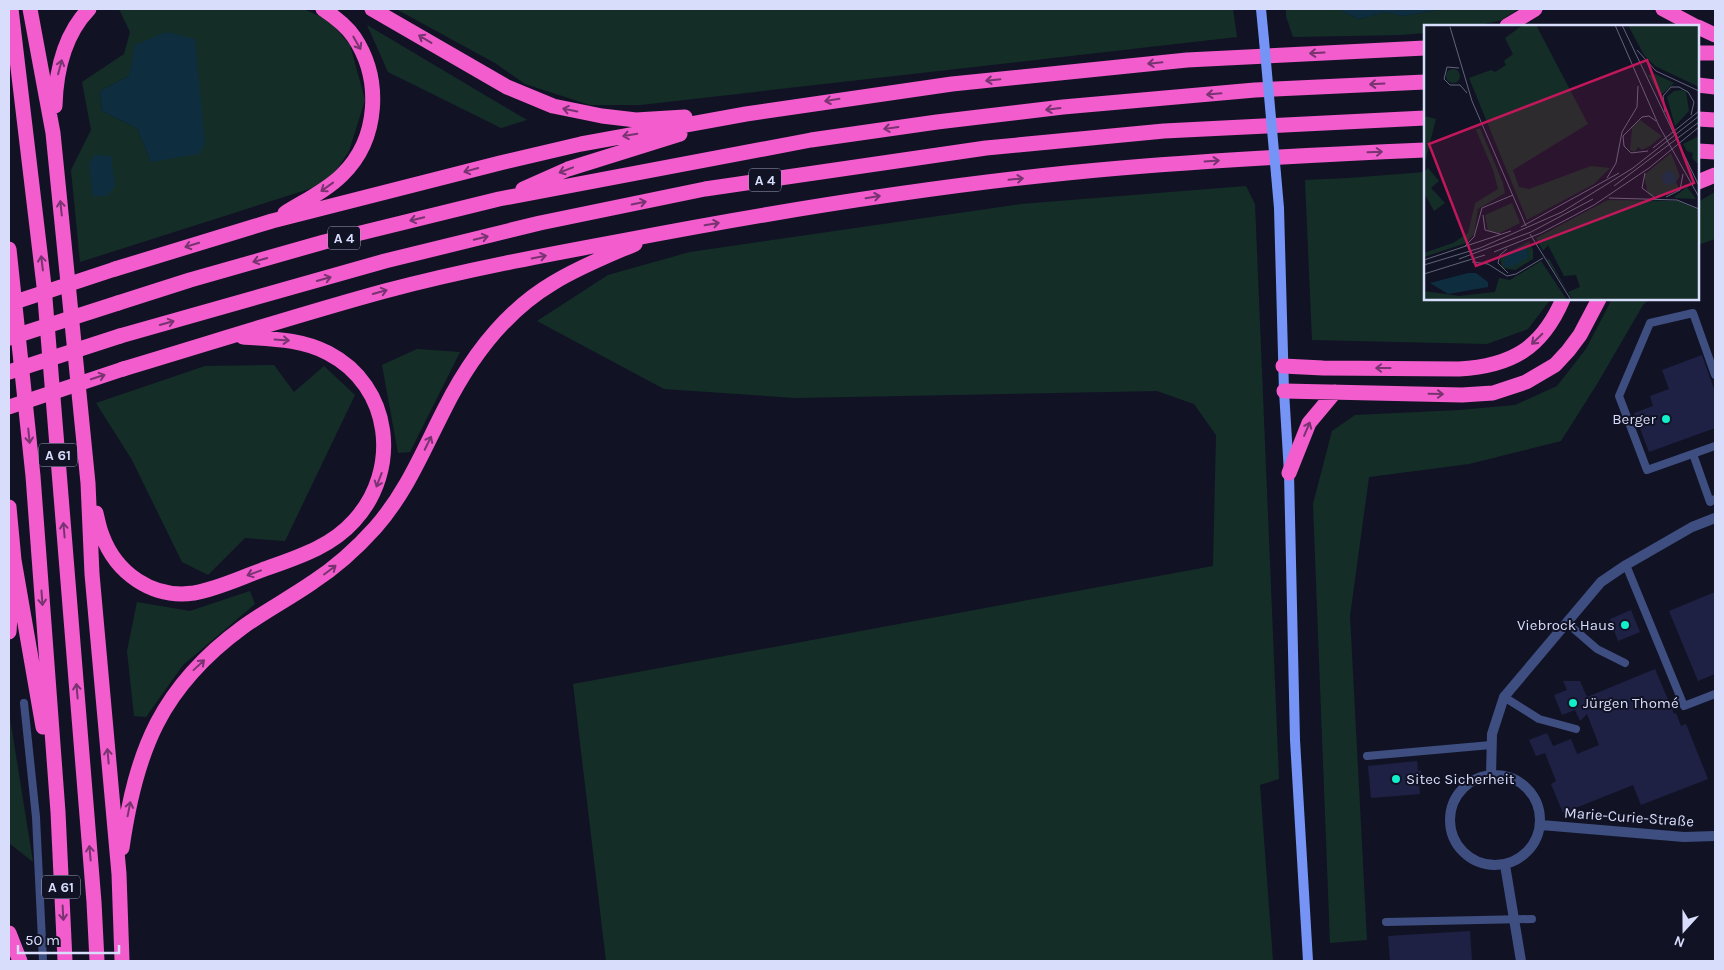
<svg xmlns="http://www.w3.org/2000/svg" width="1724" height="970" viewBox="0 0 1724 970" font-family="Karla,sans-serif">
  <style>
    .green { fill: #142e27; fill-rule: evenodd }
    .water { fill: #0e2e40 }
    .building { fill: #1e2144 }
    .lines { fill: none; stroke-linecap: round; stroke-linejoin: round }
    .service { stroke: #3f4e80; stroke-width: 8 }
    .minor { stroke: #3f4e80; stroke-width: 10 }
    .secondary { stroke: #7694f5; stroke-width: 10 }
    .motorway { stroke: #f35ccc; stroke-width: 15 }
    .secondary-bridge { stroke: #7694f5; stroke-width: 10 }
    .motorway-bridge { stroke: #f35ccc; stroke-width: 15 }
    .oneway { stroke: #773470 }
    .poi-dot { fill: #12edca; stroke: #111325; stroke-width: 2 }
    .labels { text-anchor: middle; stroke-width: 4; stroke-linejoin: round; paint-order: stroke }
    .shield { fill: #111325; stroke: #9ca0bc; stroke-width: 1 }
    .shield-label { font-size: 14px; font-weight: bold; fill: #d8ddfc }
    .poi-label { font-size: 15px; fill: #d8ddfc; stroke: #111325; text-anchor: end }
    .street-label { font-size: 15px; fill: #d8ddfc; stroke: #111325 }
    .inset-road { fill: none; stroke: #61647b; stroke-width: 1 }
    .view { fill: #c2185b; fill-opacity: 0.15; stroke: #c2185b; stroke-width: 2.5 }
    .inset-edge { fill: none; stroke: #d8ddfc; stroke-width: 2.5 }
  </style>
  <rect width="100%" height="100%" fill="#111325"/>
  <path class="green" d="M119 9H303L329 20 350 45 365 100 349 151 328 183 80 262 71 170 91 130 82 82 124 54 130 32ZM129 76 151 162 137 128 102 111 100 91Z
    M396 9H1233L1237 37 640 105H590L525 84 495 63Z
    M1286 9H1341L1343 12 1359 19 1385 12 1403 16 1443 9H1518L1502 20 1475 26H1425V33L1401 35 1293 37 1286 16Z
    M367 25 527 120 501 128 388 72Z
    M1425 172V299H1550V300L1528 329 1487 344 1312 340 1305 180 1349 178Z
    M1246 186 1255 204 1279 779 1260 785 1273 961H606L573 684 1213 566 1216 435 1194 404 1157 391 795 398 664 389 537 321 608 275 690 252 1021 204Z
    M1715 192V239L1698 245V202Z
    M1612 299H1650L1643 305 1597 384 1561 441 1469 464 1369 477 1350 616 1367 940 1330 943 1313 504 1332 431 1355 415 1460 410 1515 405 1557 386 1586 349Z
    M417 349 460 352 410 452 398 453 382 365Z
    M274 365 294 392 324 366 355 395 285 541 245 538 208 575 182 562 132 460 96 403 205 366Z
    M250 591 255 604 183 665 146 717 134 716 127 651 137 602 190 611Z
    M9 712 33 862 9 843Z"/>
  <path class="water" d="M1341 9H1443L1403 16 1385 12 1359 19 1343 12Z
    M166 32 195 39 205 144 199 154 151 162 137 128 102 111 100 91 129 76 135 45Z
    M95 155 111 156 115 186 107 196H93L89 164Z"/>
  <path class="building" d="M1702 355 1715 392V428L1649 452 1634 413 1653 406 1650 396 1669 389 1662 370Z
    M1715 592V674L1698 681 1669 611Z
    M1631 610 1640 632 1618 641 1610 619Z
    M1655 669 1674 714 1676 713 1681 726 1686 724 1708 779 1641 805 1633 785 1563 813 1551 784 1556 781 1545 753 1536 756 1529 740 1547 733 1553 746 1571 739 1577 754 1599 745 1587 714 1580 721 1575 710 1562 715 1554 695 1567 690 1563 681H1580L1587 697Z
    M1417 761 1418 771 1421 770 1422 782H1419L1420 794 1371 798 1368 766Z
    M1470 931 1472 961H1390L1388 936Z"/>
  <g class="lines">
    <path class="service" d="M1715 375 1693 313 1650 323 1619 396 1647 470 1715 446
      M1693 454 1710 502 1715 499
      M1626 565 1684 706 1715 694
      M1567 623 1597 649 1625 663
      M1504 697 1539 719 1576 729
      M24 703 36 817 43 961
      M1367 756 1491 745
      M1386 922 1532 919"/>
    <path class="minor" d="M1450 820a45 45 0 1 1 90 0a45 45 0 1 1-90 0Z
      M1491 775 1492 734 1504 697 1601 582 1626 565 1692 527 1715 518
      M1541 825 1684 837 1715 836
      M1505 865 1521 961"/>
    <path class="secondary" d="M1261 9 1264 40
      M1276 174 1279 208 1284 391 1289 473 1295 740 1308 961"/>
    <path class="motorway" d="M11 9 44 286 94 902 97 961
      M30 9 53 133 88 483 92 574 119 874 122 961
      M372 9 507 87 553 106 602 116 636 120 685 117
      M1663 9 1695 26
      M1507 26 1535 9
      M1698 27 1715 35
      M1698 53H1715
      M1698 85 1715 87
      M55 106C56 71 64 35 89 9
      M1698 119 1715 120
      M1698 151 1715 152
      M1698 182 1715 175
      M523 189 568 169 680 134
      M285 213C304 201 326 191 342 175 379 139 382 79 354 37 346 25 335 17 323 9
      M9 249 33 476 58 812 65 961
      M115 269 272 221 500 163 581 144 746 114 952 84 1187 60 1425 48
      M118 303 190 280 324 242 499 199 811 140 937 122 1063 107 1255 90 1425 82
      M120 336 385 261 540 223 705 189 986 148 1164 131 1425 118
      M1283 366 1323 368 1459 369C1512 366 1542 348 1563 299
      M123 369C210 343 297 315 385 291 464 270 545 255 626 240 772 212 919 188 1067 173 1186 161 1306 155 1425 150
      M1284 391 1462 395 1493 393 1526 382 1555 365 1568 351 1580 335 1599 299
      M1289 473 1309 423 1335 392
      M9 507 14 560 43 727
      M96 513C98 521 99 528 102 535 116 573 152 599 194 593 217 589 240 578 262 570 295 558 330 548 354 521 401 470 392 386 328 353 302 339 272 339 243 337
      M9 632 12 584
      M122 848C136 750 161 687 243 627 265 611 290 598 313 582 336 567 357 548 375 528 406 493 423 451 444 410 469 360 504 312 553 283 579 267 607 256 635 244
      M9 933 20 961"/>
    <path class="secondary-bridge" d="M1264 40 1276 174"/>
    <path class="motorway-bridge" d="M9 304 115 269
      M9 338 118 303
      M9 372 120 336
      M9 407 123 369"/>
  </g>
  <defs><path id="oneway-shaft" d="M-6 0H5M1.5-3L5.5 0L1.5 3" fill="none" stroke-width="1.6" stroke-linecap="round" stroke-linejoin="round" transform="scale(1.25)"/></defs>
  <g class="oneway">
    <use href="#oneway-shaft" transform="translate(425 39) rotate(-149)"/>
    <use href="#oneway-shaft" transform="translate(357 43) rotate(60)"/>
    <use href="#oneway-shaft" transform="translate(1317 53) rotate(177)"/>
    <use href="#oneway-shaft" transform="translate(1155 63) rotate(174)"/>
    <use href="#oneway-shaft" transform="translate(60 67) rotate(-75)"/>
    <use href="#oneway-shaft" transform="translate(993 80) rotate(174)"/>
    <use href="#oneway-shaft" transform="translate(1377 84) rotate(177)"/>
    <use href="#oneway-shaft" transform="translate(1214 94) rotate(175)"/>
    <use href="#oneway-shaft" transform="translate(832 100) rotate(171)"/>
    <use href="#oneway-shaft" transform="translate(1053 109) rotate(173)"/>
    <use href="#oneway-shaft" transform="translate(570 110) rotate(-169)"/>
    <use href="#oneway-shaft" transform="translate(891 128) rotate(172)"/>
    <use href="#oneway-shaft" transform="translate(630 135) rotate(170)"/>
    <use href="#oneway-shaft" transform="translate(1375 152) rotate(-2)"/>
    <use href="#oneway-shaft" transform="translate(1212 161) rotate(-4)"/>
    <use href="#oneway-shaft" transform="translate(471 170) rotate(165)"/>
    <use href="#oneway-shaft" transform="translate(566 170) rotate(159)"/>
    <use href="#oneway-shaft" transform="translate(1016 179) rotate(-6)"/>
    <use href="#oneway-shaft" transform="translate(327 187) rotate(144)"/>
    <use href="#oneway-shaft" transform="translate(873 197) rotate(-9)"/>
    <use href="#oneway-shaft" transform="translate(639 203) rotate(-12)"/>
    <use href="#oneway-shaft" transform="translate(61 208) rotate(-96)"/>
    <use href="#oneway-shaft" transform="translate(417 219) rotate(166)"/>
    <use href="#oneway-shaft" transform="translate(712 224) rotate(-10)"/>
    <use href="#oneway-shaft" transform="translate(481 238) rotate(-14)"/>
    <use href="#oneway-shaft" transform="translate(192 245) rotate(163)"/>
    <use href="#oneway-shaft" transform="translate(539 257) rotate(-11)"/>
    <use href="#oneway-shaft" transform="translate(260 260) rotate(164)"/>
    <use href="#oneway-shaft" transform="translate(42 263) rotate(-97)"/>
    <use href="#oneway-shaft" transform="translate(324 279) rotate(-16)"/>
    <use href="#oneway-shaft" transform="translate(380 292) rotate(-16)"/>
    <use href="#oneway-shaft" transform="translate(167 323) rotate(-16)"/>
    <use href="#oneway-shaft" transform="translate(1537 339) rotate(136)"/>
    <use href="#oneway-shaft" transform="translate(282 340) rotate(4)"/>
    <use href="#oneway-shaft" transform="translate(1383 368) rotate(-180)"/>
    <use href="#oneway-shaft" transform="translate(98 377) rotate(-18)"/>
    <use href="#oneway-shaft" transform="translate(1436 394) rotate(1)"/>
    <use href="#oneway-shaft" transform="translate(1307 429) rotate(-67)"/>
    <use href="#oneway-shaft" transform="translate(29 436) rotate(84)"/>
    <use href="#oneway-shaft" transform="translate(428 443) rotate(-64)"/>
    <use href="#oneway-shaft" transform="translate(379 480) rotate(111)"/>
    <use href="#oneway-shaft" transform="translate(64 530) rotate(-95)"/>
    <use href="#oneway-shaft" transform="translate(330 570) rotate(-37)"/>
    <use href="#oneway-shaft" transform="translate(254 573) rotate(160)"/>
    <use href="#oneway-shaft" transform="translate(42 598) rotate(86)"/>
    <use href="#oneway-shaft" transform="translate(199 665) rotate(-43)"/>
    <use href="#oneway-shaft" transform="translate(77 691) rotate(-95)"/>
    <use href="#oneway-shaft" transform="translate(108 756) rotate(-95)"/>
    <use href="#oneway-shaft" transform="translate(129 809) rotate(-79)"/>
    <use href="#oneway-shaft" transform="translate(90 853) rotate(-95)"/>
    <use href="#oneway-shaft" transform="translate(63 913) rotate(87)"/>
  </g>
  <g class="poi-dot">
    <circle cx="1666" cy="419" r="5"/>
    <circle cx="1625" cy="625" r="5"/>
    <circle cx="1573" cy="703" r="5"/>
    <circle cx="1396" cy="779" r="5"/>
  </g>
  <g class="labels">
    <g class="shield">
      <rect x="749" y="168.5" width="32" height="23" rx="4"/>
      <rect x="328" y="226.5" width="32" height="23" rx="4"/>
      <rect x="39" y="443.5" width="38" height="23" rx="4"/>
      <rect x="42" y="875.5" width="38" height="23" rx="4"/>
    </g>
    <g class="shield-label">
      <text x="765" y="185">A 4</text>
      <text x="344" y="243">A 4</text>
      <text x="58" y="460">A 61</text>
      <text x="61" y="892">A 61</text>
    </g>
    <g class="poi-label">
      <text x="1656" y="424">Berger</text>
      <text x="1615" y="630">Viebrock Haus</text>
      <text x="1583" y="708" text-anchor="start">Jürgen Thomé</text>
      <text x="1406" y="784" text-anchor="start">Sitec Sicherheit</text>
    </g>
    <g class="street-label">
      <text transform="translate(1629 817) rotate(4)" y="5">Marie-Curie-Straße</text>
    </g>
  </g>
  <g transform="translate(1424 25)">
    <rect width="275" height="275" fill="#111325"/>
    <path d="M99 0H112L164 99 89 145 95 162 105 164 167 141 186 143 170 159 103 195 45 53 67 45 71 47 82 40 80 36 89 29 81 13ZM204 0H275V62L231 41 220 30ZM22 51a7 7 0 1 1 14 0a7 7 0 1 1-14 0ZM231 49 250 58 236 71 224 50ZM258 65 262 67 265 86 251 101 243 72 250 66ZM0 91 12 94 0 141ZM216 95 238 111 226 121 218 125 214 122 211 127 206 125 208 103ZM56 103 79 158 81 168 54 184 50 209 42 218 0 232V228L29 218 44 208 51 178 74 164 69 145 52 105ZM275 111V138H273L268 133 269 128 263 126 259 119ZM247 128 256 151 252 157 255 163 245 170 227 171 224 169 220 150ZM4 143 15 156 7 163 21 178 10 186 0 168V147ZM263 162 272 174 251 173 250 172ZM184 175 254 176 275 185V275H149L123 235 125 234 144 267 156 262 152 250 140 251 124 220 119 226 112 213ZM88 178 96 198 76 208 64 206 61 190ZM105 216 109 225V234L91 245 78 243 76 232ZM117 236 143 275H0V266L35 271 71 267 75 253 86 255Z" fill="#142e27"/>
    <path d="M238 153a7 7 0 1 1 14 0a7 7 0 1 1-14 0ZM97 221 103 224 104 232 88 242 80 241 81 230ZM44 248H52L64 257V262L24 269 6 258Z" fill="#0e2e40"/>
    <path class="inset-road" d="M191 0 235 101 275 172M198 0 275 161M26 2 48 76 102 201M213 25 232 46 275 66M35 43 23 42 20 54 26 60H36L43 68M241 87 239 71 247 62H255L264 67 270 77 267 90M229 123 275 86M224 126 207 128 200 121 199 111 218 92 225 91 232 96M221 148 218 163 230 172M183 153 192 138 198 107 213 82 214 61M190 161 275 97M242 172 256 165 259 149M185 173 253 175 275 184M59 190 61 205 76 209M97 202 195 148M106 209 147 275M41 221 50 212 58 183 89 170M83 224 76 230 74 238 84 248M70 227 117 208 170 180 225 143 275 102M35 234 107 207 169 174M0 235 87 206M48 237 64 239 83 251 92 249 119 233M0 240 56 223 138 187 209 143 275 91M0 249 61 230"/>
    <path class="view" d="M223 35 270 158 52 241 5 119Z"/>
    <rect width="275" height="275" class="inset-edge"/>
  </g>
  <rect width="1724" height="970" fill="none" stroke="#d8ddfc" stroke-width="20"/>
  <g transform="translate(1684 930) rotate(201)" stroke="#111325" stroke-width="4" paint-order="stroke">
  <path d="M0-4L9 19L0 12L-9 19Z" fill="#d8ddfc"/>
  <text y="-8" font-size="14" font-weight="bold" text-anchor="middle" fill="#d8ddfc">N</text>
  </g>
  <path d="M18 945v8h101v-8" fill="none" stroke="#d8ddfc" stroke-width="2.5"/>
  <text x="25" y="945" font-size="15" fill="#d8ddfc" stroke="#111325" stroke-width="4" paint-order="stroke">50 m</text>
</svg>
